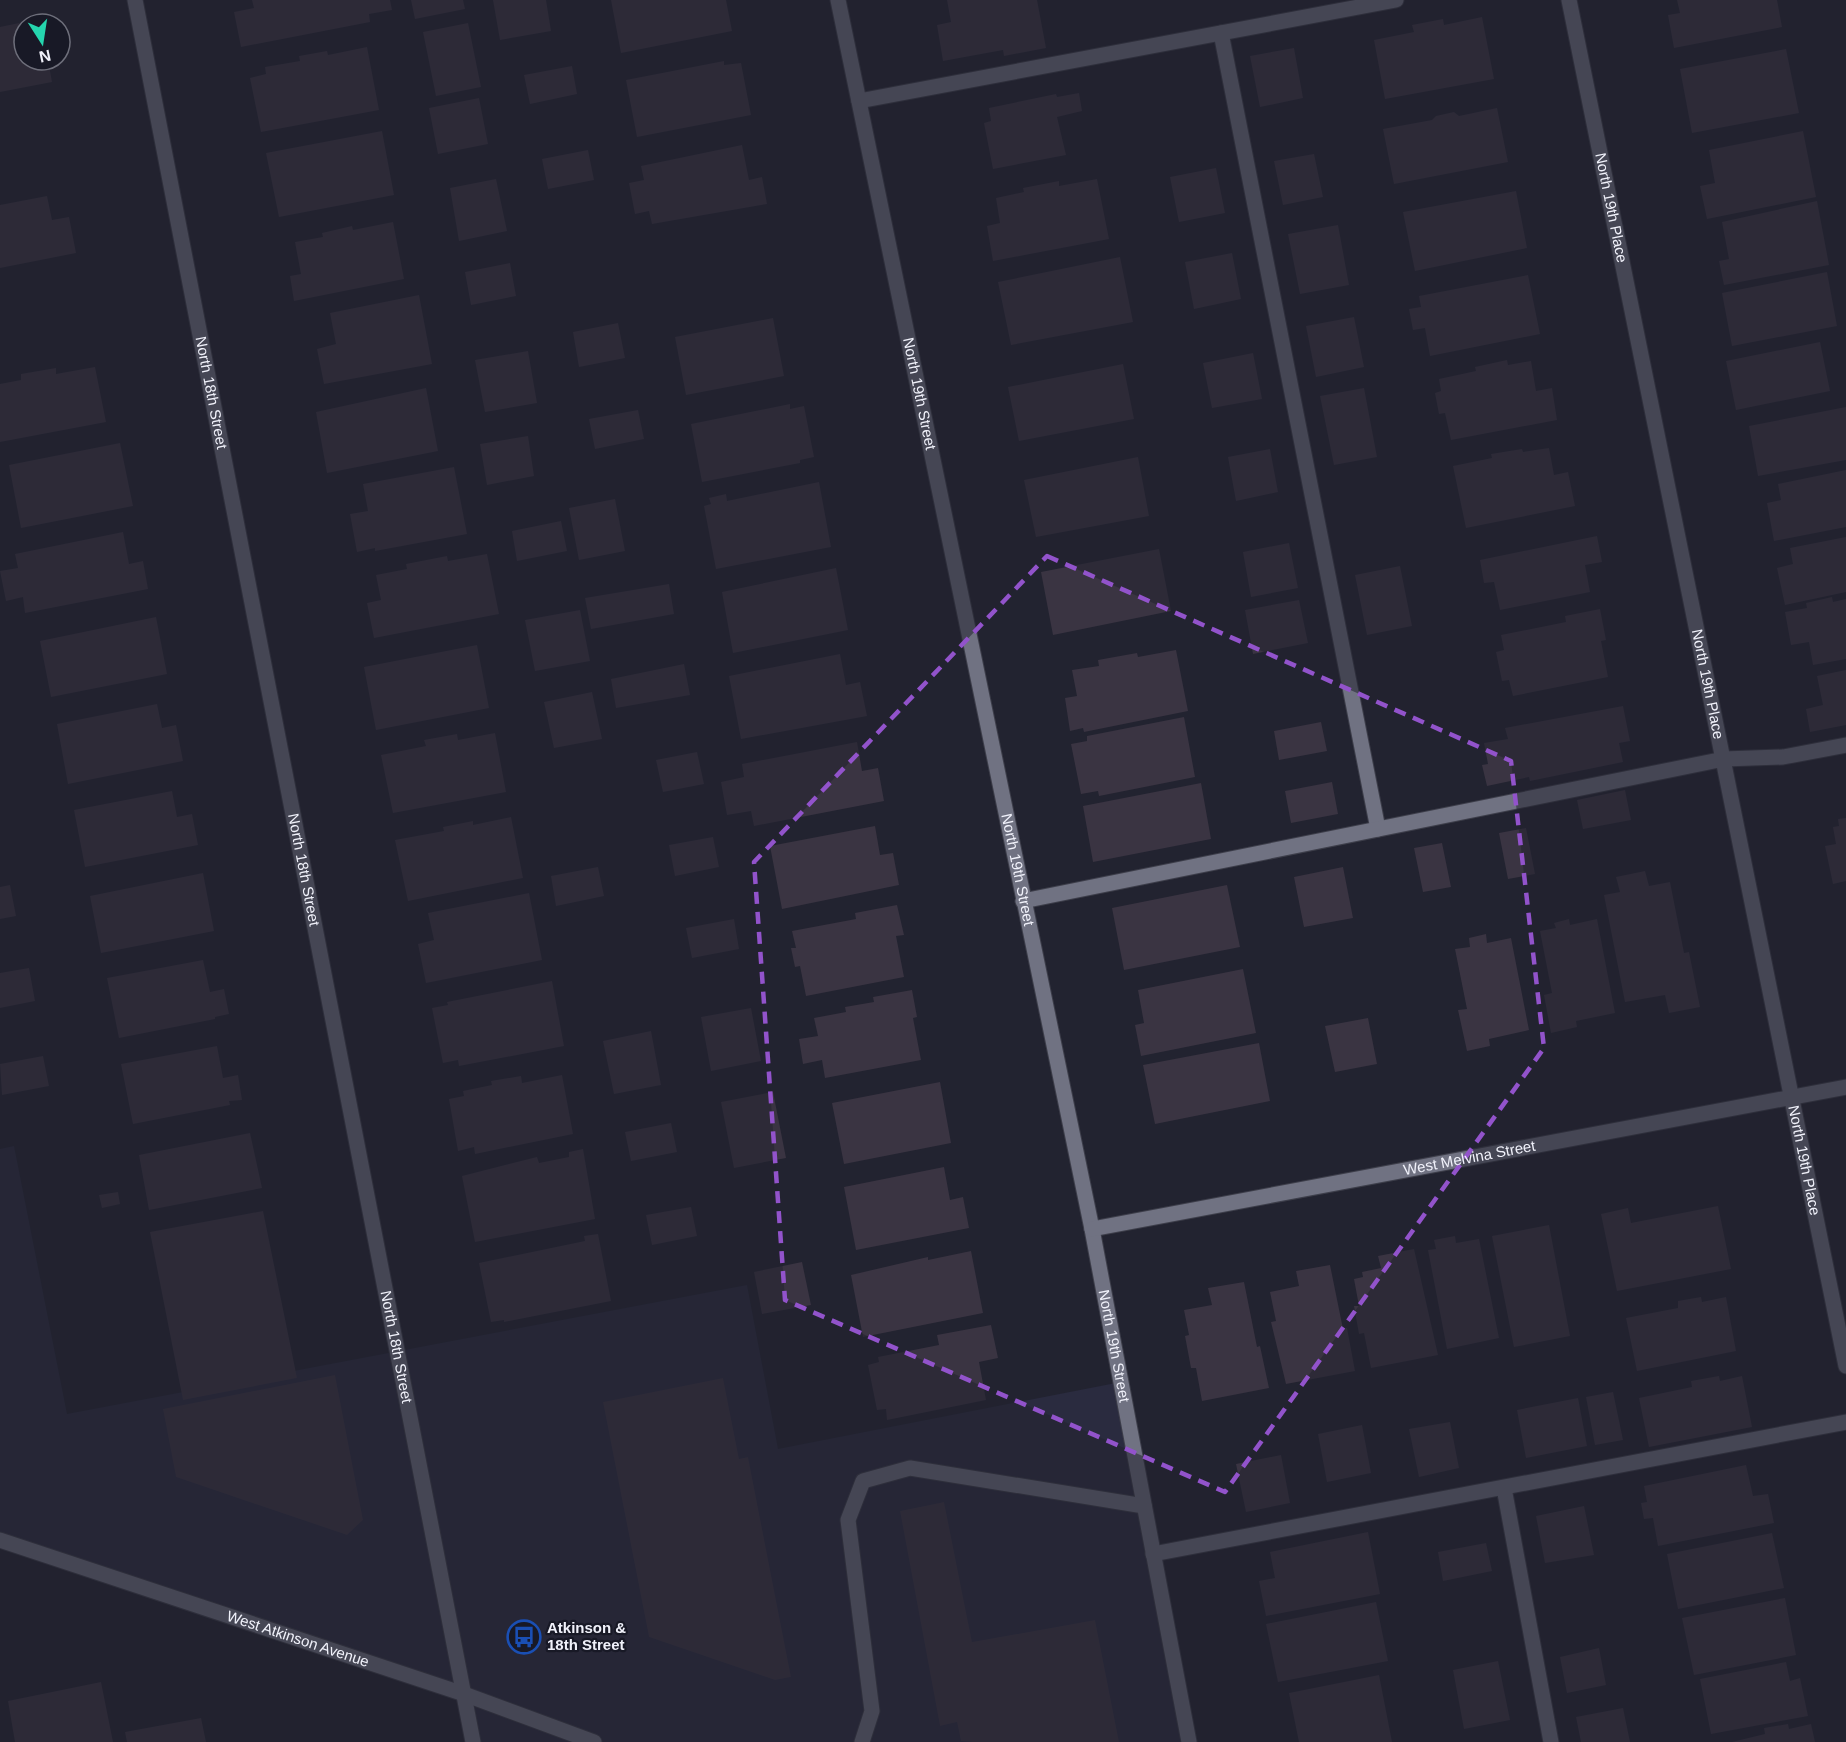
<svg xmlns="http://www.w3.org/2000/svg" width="1846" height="1742" viewBox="0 0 1846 1742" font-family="Arial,sans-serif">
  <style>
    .built { fill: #2a2b3f }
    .building { fill: #3a3442 }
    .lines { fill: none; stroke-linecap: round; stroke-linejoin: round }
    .minor-casing { stroke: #3d3e4a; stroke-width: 17 }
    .minor { stroke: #707282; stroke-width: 15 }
    .marked { fill: none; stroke: #9253cb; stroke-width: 4.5; stroke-dasharray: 12 8; stroke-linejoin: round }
    .labels { text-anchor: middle; stroke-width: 4.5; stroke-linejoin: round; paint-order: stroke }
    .street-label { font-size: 15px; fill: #f0f1fa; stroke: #181926 }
    .poi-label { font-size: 15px; font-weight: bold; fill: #f0f1fa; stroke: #181926; text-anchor: start }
  </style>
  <rect width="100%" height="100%" fill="#222330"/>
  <path class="built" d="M14 1146 67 1414 747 1285 778 1449 1121 1382 1189 1742H473L464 1693 0 1540V1149Z"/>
  <path class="building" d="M252 0H390L392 10 369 14 370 22 241 47 234 12 254 8Z
    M411 0H463L465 9 415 19Z
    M493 0H546L551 31 500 40Z
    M611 0H726L732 31 621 53Z
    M947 0H1037L1046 48 1004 56 1003 50 943 61 937 25 951 22Z
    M1677 0H1777L1782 27 1674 48 1668 15 1680 13Z
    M1482 17 1494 79 1385 99 1374 40 1414 32 1412 25 1443 19 1444 25Z
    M24 22V60H48L52 82 0 92V27Z
    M468 23 481 87 436 96 423 32Z
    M367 47 379 110 261 132 250 78 266 74 265 67 300 61 299 56 327 51 328 55Z
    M1294 48 1303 98 1260 107 1250 56Z
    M1786 49 1799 113 1692 133 1680 69Z
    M724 61V65L741 63 751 115 637 137 626 80Z
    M572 66 577 94 530 104 524 75Z
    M1079 93 1082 111 1057 117 1066 155 993 169 984 123 991 121 989 108 1056 94 1057 97Z
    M479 98 488 144 438 154 429 108Z
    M1497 108 1508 162 1394 184 1383 129 1432 120 1436 116 1454 112 1459 116Z
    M382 131 394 195 279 217 266 153Z
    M1803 131 1816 197 1707 219 1700 186 1715 183 1709 150Z
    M742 145 749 180 762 177 767 204 652 224 649 211 635 214 629 183 644 180 641 166Z
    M588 150 594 180 548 189 542 159Z
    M1314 154 1323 197 1283 205 1274 161Z
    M1216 168 1225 213 1179 222 1170 177Z
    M496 179 507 231 459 241 450 188Z
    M1097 179 1109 239 993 261 987 226 1000 223 996 198 1024 192 1023 188 1059 181V186Z
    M1516 191 1527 248 1415 271 1403 212Z
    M47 196 52 220 69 217 76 253 0 268V205Z
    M1817 201 1829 265 1724 285 1719 261 1729 259 1722 222Z
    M393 222 404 279 294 301 290 276 301 274 295 242 323 237 322 233 352 226 353 230Z
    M1338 225 1349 285 1300 294 1288 234Z
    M1232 253 1241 299 1194 309 1185 262Z
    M1120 257 1133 322 1011 345 998 282Z
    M510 263 516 296 471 305 465 272Z
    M1827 272 1837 326 1732 346 1722 293Z
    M1528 275 1540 334 1430 356 1425 328 1413 330 1409 309 1421 307 1419 296Z
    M419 295 432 364 324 384 317 349 336 344 330 313Z
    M1354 317 1364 367 1316 377 1306 326Z
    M773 318 784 376 686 395 675 337Z
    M618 323 625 358 579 367 573 332Z
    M1820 342 1830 391 1736 410 1726 361Z
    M528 351 537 403 485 412 475 360Z
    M1253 353 1262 399 1212 408 1203 363Z
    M1507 360 1508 365 1531 361 1536 391 1552 388 1557 420 1451 440 1445 413 1439 414 1435 393 1441 391 1439 379 1476 371 1475 367Z
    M1123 364 1134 419 1019 441 1008 387Z
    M95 367 106 422 0 442V384L21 380V374L56 368V374Z
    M426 388 438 451 327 473 316 412Z
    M1364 388 1377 457 1334 465 1320 396Z
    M790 404V409L804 406 814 457 800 460V463L702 482 691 424Z
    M1846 407V460L1758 476 1749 426Z
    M638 410 644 439 595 449 589 419Z
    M528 436 534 476 487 485 480 444Z
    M120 443 133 506 21 528 9 465Z
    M1549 448 1554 475 1568 472 1575 506 1466 528 1453 466 1492 458 1491 454 1522 449 1523 452Z
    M1270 449 1278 492 1236 501 1228 457Z
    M1138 457 1149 516 1036 537 1024 480Z
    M454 467 467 534 375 551V548L357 552 350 514 368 511 363 484Z
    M1846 470V527L1774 541 1767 503 1781 500 1778 484Z
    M819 482 831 547 716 569 704 506 711 504 709 498 726 494 727 501Z
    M615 499 625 551 579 560 569 508Z
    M561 521 567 551 517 561 512 531Z
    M123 532 129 564 143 561 148 589 25 613 23 597 6 601 0 571 18 568 15 554Z
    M1597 536 1602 562 1585 565 1590 592 1500 610 1494 582 1484 583 1480 560Z
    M1846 537V592L1785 605 1777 568 1793 564 1790 548Z
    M1289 543 1298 588 1251 597 1243 552Z
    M1159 549 1171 611 1053 635 1041 572Z
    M487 554 499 614 374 638 367 603 381 600 376 575 407 569 406 564 447 556 448 561Z
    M1400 566 1412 626 1367 635 1355 575Z
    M836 568 848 630 733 653 722 592Z
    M669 584 674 614 591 629 585 598Z
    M1832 597 1833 602 1846 599V659L1813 665 1809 642 1791 645 1785 612 1807 608 1806 603Z
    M1299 600 1308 643 1253 654 1245 610Z
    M1600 609 1606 640 1601 641 1608 677 1513 696 1509 680 1502 681 1496 652 1504 650 1501 635 1566 622 1565 616Z
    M580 610 590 661 535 671 525 620Z
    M156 617 167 674 51 697 40 641Z
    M477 645 489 708 376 730 364 667Z
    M1176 650 1188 711 1084 732 1083 728 1070 731 1065 698 1077 696 1072 670 1099 666 1098 660 1137 653 1138 657Z
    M840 654 846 685 860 682 867 716 741 739 729 676Z
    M684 664 690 695 616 708 611 679Z
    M1846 670V725L1810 732 1806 709 1823 705 1817 676Z
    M592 692 602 739 554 748 544 702Z
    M157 704 162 728 176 725 183 761 68 784 57 724Z
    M1623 706 1630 741 1619 743 1623 762 1530 781 1529 777 1487 786 1482 765 1488 764 1484 743 1508 739 1505 728Z
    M1184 717 1195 777 1099 796 1098 791 1081 794 1071 744 1087 741V736Z
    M1321 722 1327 751 1279 760 1274 731Z
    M495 733 506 792 393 813 381 755 426 746 424 740 457 734 458 740Z
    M857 742 862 771 878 768 884 801 754 826 751 811 727 815 721 782 744 777 742 764Z
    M697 752 704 784 663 792 656 760Z
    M1332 782 1338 814 1291 823 1285 791Z
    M1201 783 1211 839 1093 862 1083 806Z
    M1625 790 1631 820 1583 829 1577 800Z
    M172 791 177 817 192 814 198 845 85 867 74 810Z
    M511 817 523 878 408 901 395 840 444 831 443 827 473 821V825Z
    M1846 818V881L1833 884 1825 846 1836 844 1833 827 1839 826 1838 819Z
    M875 826 880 855 893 853 899 885 782 909 770 846Z
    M1526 828 1535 874 1508 879 1499 833Z
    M713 837 719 867 675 876 669 845Z
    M1442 843 1451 887 1423 892 1414 848Z
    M598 867 604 896 556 906 551 876Z
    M1343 867 1353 918 1304 927 1294 877Z
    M1645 871 1649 886 1670 882 1684 953 1689 952 1700 1007 1669 1013 1665 995 1625 1002 1604 895 1620 892 1616 877Z
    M203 873 214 931 101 953 90 896Z
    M10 885 16 916 0 919V887Z
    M1227 885 1240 947 1124 970 1112 908Z
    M529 893 542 960 426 983 418 944 434 940 428 913Z
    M897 905 904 935 896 936 904 977 806 996 800 966 795 967 791 948H796L792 931 856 919 855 913Z
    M734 919 739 949 692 958 686 928Z
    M1569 919 1570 925 1597 919 1615 1013 1576 1021 1577 1027 1551 1033 1544 995 1552 993 1540 931 1556 928 1554 923Z
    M1486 934 1487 943 1511 938 1529 1030 1489 1039 1490 1046 1467 1051 1458 1010 1467 1009 1455 949 1470 947 1469 938Z
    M203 960 210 992 224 989 229 1014 215 1017V1019L119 1038 107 978Z
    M29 968 35 1001 0 1008V973Z
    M1243 969 1256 1033 1141 1056 1135 1025 1144 1023 1138 990Z
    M552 981 564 1046 459 1066 458 1060 443 1063 432 1008 448 1005 447 1002Z
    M912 990 917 1017 913 1018 921 1060 825 1078 822 1060 803 1064 799 1039 818 1036 814 1018 846 1012 845 1007 874 1002 873 997Z
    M751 1008 761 1061 711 1071 701 1017Z
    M1368 1018 1377 1064 1335 1072 1325 1026Z
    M651 1031 661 1085 614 1094 603 1041Z
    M1259 1043 1270 1101 1155 1124 1143 1065Z
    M217 1046 223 1078 238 1075 242 1100 229 1101 230 1105 133 1124 121 1064Z
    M43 1056 49 1086 2 1095 0 1064Z
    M562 1075 573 1134 475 1154 474 1147 458 1151 449 1099 464 1096 463 1091 492 1085 491 1081 521 1076 522 1083Z
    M940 1082 951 1143 844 1164 832 1103Z
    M773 1092 786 1158 734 1168 721 1102Z
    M671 1123 677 1152 631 1161 625 1132Z
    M250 1133 262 1188 149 1210 139 1155Z
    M583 1149 595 1219 475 1242 462 1176 537 1157 539 1163 569 1157V1152Z
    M944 1167 950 1200 963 1197 969 1228 856 1250 844 1187Z
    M118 1192 120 1204 102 1208 99 1195Z
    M1718 1206 1731 1269 1617 1291 1601 1214 1628 1208 1631 1223Z
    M691 1207 697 1236 652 1245 646 1215Z
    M263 1211 297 1378 183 1400 150 1232Z
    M1549 1225 1570 1336 1514 1347 1492 1236Z
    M598 1234 611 1301 504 1322V1320L491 1322 479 1263 585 1241 584 1236Z
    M1455 1236 1456 1243 1479 1239 1499 1338 1447 1349 1428 1250 1436 1249 1434 1240Z
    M1414 1249 1438 1355 1371 1368 1364 1333 1359 1334 1354 1306H1359L1354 1279 1363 1277 1362 1272 1381 1268 1378 1256Z
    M971 1251 983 1313 863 1337 851 1275 928 1257V1260Z
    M802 1262 811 1305 762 1314 754 1272Z
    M1330 1265 1343 1329 1347 1328 1355 1371 1286 1384 1271 1322 1276 1321 1270 1292 1299 1286 1296 1271Z
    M1244 1282 1257 1347 1260 1346 1269 1388 1202 1401 1196 1368H1191L1185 1336 1189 1335 1184 1310 1212 1305 1208 1288Z
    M1701 1297 1702 1302 1726 1297 1736 1351 1637 1371 1626 1318 1678 1308V1301Z
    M991 1325 998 1358 979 1362 986 1400 887 1420 886 1409 877 1410 868 1365 879 1362 878 1357 939 1345 937 1335Z
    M335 1375 363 1520 347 1535 176 1477 163 1409Z
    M1719 1376 1720 1381 1742 1376 1752 1427 1649 1447 1639 1398 1692 1387 1691 1381Z
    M723 1378 739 1459 748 1457 791 1677 775 1680 649 1637 603 1402Z
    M1613 1392 1623 1440 1595 1445 1586 1397Z
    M1578 1398 1587 1446 1526 1458 1517 1410Z
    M1450 1422 1459 1468 1419 1477 1409 1429Z
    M1362 1425 1371 1473 1327 1482 1318 1434Z
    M1281 1455 1290 1503 1246 1512 1236 1464Z
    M1746 1465 1753 1496 1768 1494 1774 1523 1658 1546 1653 1518 1644 1519 1641 1503 1647 1502 1644 1486Z
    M944 1502 972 1642 1095 1620 1119 1742H972L961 1741 957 1722 940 1726 900 1511Z
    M1584 1506 1594 1555 1545 1563 1536 1516Z
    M1368 1532 1380 1594 1266 1616 1259 1581 1275 1578 1270 1552Z
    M1772 1533 1784 1588 1678 1609 1667 1554Z
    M1486 1543 1492 1571 1443 1581 1438 1552Z
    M1785 1598 1796 1655 1694 1675 1682 1618Z
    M1376 1602 1388 1661 1278 1682 1266 1624Z
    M1599 1648 1606 1685 1567 1693 1560 1657Z
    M1498 1661 1510 1720 1464 1729 1453 1670Z
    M1786 1662 1790 1681 1800 1678 1808 1716 1711 1734 1700 1679Z
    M1379 1675 1392 1742H1299L1289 1693Z
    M101 1682 113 1742H15L8 1701Z
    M1623 1708 1630 1742H1581L1576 1717Z
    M201 1718 206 1742H127L125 1732Z
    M1788 1724 1789 1729 1811 1724 1815 1742H1732L1765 1734 1764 1728Z"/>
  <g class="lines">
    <g class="minor-casing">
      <g id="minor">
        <path id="s1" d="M135 0 473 1742"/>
        <path id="s2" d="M838 0 1092 1229 1189 1742"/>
        <path id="s3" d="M1569 0 1846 1366"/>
        <path d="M1221 33 1378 829"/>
        <path d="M859 101 1396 0"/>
        <path d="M1023 901 1724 759 1783 757 1846 745"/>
        <path id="s4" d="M1092 1229 1846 1087"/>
        <path d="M1504 1488 1551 1742"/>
        <path id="s5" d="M0 1540 464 1694 594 1742"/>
        <path d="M1153 1554 1846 1422"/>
        <path d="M862 1742 872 1711 848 1520 863 1481 910 1468 1144 1506"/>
      </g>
    </g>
    <use href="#minor" class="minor"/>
  </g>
  <path d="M0 0H1846V1742H0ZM1047 556 1511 761 1544 1048 1225 1492 785 1300 754 862Z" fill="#222330" fill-opacity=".55" fill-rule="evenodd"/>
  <path class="marked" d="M1047 556 1511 761 1544 1048 1225 1492 785 1300 754 862Z"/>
  <defs>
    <g id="bus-ring" transform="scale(1.725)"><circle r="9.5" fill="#181926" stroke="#1a4fb4" stroke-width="1.5"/><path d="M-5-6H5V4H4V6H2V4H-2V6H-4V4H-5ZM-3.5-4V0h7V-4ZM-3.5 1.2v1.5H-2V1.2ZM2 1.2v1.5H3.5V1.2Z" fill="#1a4fb4"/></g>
  </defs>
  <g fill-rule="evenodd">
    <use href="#bus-ring" x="524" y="1637"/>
  </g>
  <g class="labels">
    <g class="street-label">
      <text dy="5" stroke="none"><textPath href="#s3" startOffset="212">North 19th Place</textPath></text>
      <text dy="5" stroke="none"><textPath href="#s1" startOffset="400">North 18th Street</textPath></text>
      <text dy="5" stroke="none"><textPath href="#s2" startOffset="402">North 19th Street</textPath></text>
      <text dy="5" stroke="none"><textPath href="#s3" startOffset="698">North 19th Place</textPath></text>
      <text dy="5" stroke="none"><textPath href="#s2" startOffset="888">North 19th Street</textPath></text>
      <text dy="5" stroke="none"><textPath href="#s1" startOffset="886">North 18th Street</textPath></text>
      <text dy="5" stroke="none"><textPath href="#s4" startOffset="384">West Melvina Street</textPath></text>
      <text dy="5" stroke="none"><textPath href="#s3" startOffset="1184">North 19th Place</textPath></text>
      <text dy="5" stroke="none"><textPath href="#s2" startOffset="1374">North 19th Street</textPath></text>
      <text dy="5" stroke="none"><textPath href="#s1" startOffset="1372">North 18th Street</textPath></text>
      <text dy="5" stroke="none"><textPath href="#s5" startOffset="314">West Atkinson Avenue</textPath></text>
    </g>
    <g class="poi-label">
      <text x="547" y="1633">Atkinson &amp;<tspan x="547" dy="17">18th Street</tspan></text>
    </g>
  </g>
  <g transform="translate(42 42) rotate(168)"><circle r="28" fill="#181926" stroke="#6e6f7b" stroke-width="1.5"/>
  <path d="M0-4.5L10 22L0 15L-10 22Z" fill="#25d5ae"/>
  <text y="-9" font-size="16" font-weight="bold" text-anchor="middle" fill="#f0f1fa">N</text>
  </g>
</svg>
